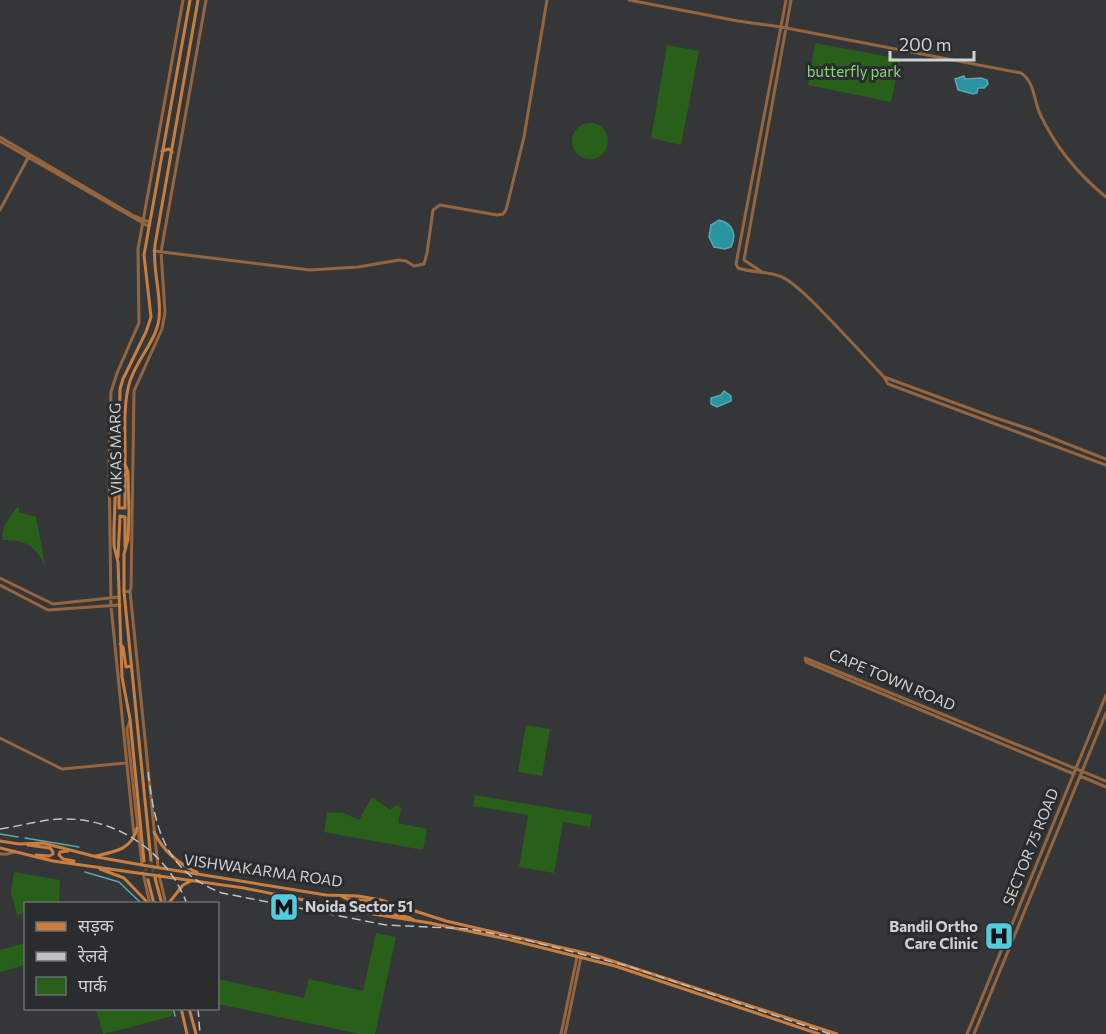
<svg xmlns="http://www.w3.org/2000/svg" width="1106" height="1034" viewBox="0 0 1106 1034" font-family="Commissioner,'Noto Sans Devanagari',sans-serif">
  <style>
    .green { fill: #296019 }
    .water { fill: #2995a1; stroke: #5ba7b0; stroke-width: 1.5 }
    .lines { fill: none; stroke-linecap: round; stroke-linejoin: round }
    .stream { stroke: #5ba7b0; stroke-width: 1.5 }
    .secondary-tunnel { stroke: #4b4d4f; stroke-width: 3; stroke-dasharray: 3 1.5; stroke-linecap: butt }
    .tertiary { stroke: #956540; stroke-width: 3 }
    .secondary { stroke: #c97e40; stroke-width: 3 }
    .rail { stroke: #bfc0c2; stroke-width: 1.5; stroke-dasharray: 9 4.5; stroke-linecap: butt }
    .labels { text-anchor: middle; stroke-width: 6; stroke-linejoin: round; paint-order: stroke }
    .park-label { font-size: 15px; fill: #8bd778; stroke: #2a2c2e }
    .street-label { font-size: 15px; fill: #d0d1d3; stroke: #2a2c2e }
    .poi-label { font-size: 15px; font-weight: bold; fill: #d0d1d3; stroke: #2a2c2e; text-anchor: start }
  </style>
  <rect width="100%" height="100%" fill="#343638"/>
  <path class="green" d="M815 43 900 59 891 102 808 85Z
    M667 45 699 51 681 145 651 138Z
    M572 141a18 18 0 1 1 36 0a18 18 0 1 1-36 0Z
    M17 507 19 508V512L36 517 45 565C34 545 26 540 3 540 0 527 10 518 17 507Z
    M526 725 550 729 542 776 518 772Z
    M475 795 592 815 590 827 563 822 554 873 519 867 528 815 473 806Z
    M372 797 390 810 396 805 401 808 398 823 427 829 423 850 324 832 327 812 340 813 342 812 359 820Z
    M14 872 60 880 59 903 26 904 25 913 17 915 11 892Z
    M376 933 396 937 375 1034H360L218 1004V979L304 998 309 979 363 991Z
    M25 943V965L0 972V950Z
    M123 1008 171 1009 173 1016 103 1034 96 1009H115L116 1010Z"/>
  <path class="water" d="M964 76 965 79 981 78 987 80 988 84 984 88H978L977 93 973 94 958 90 955 79Z
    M719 220C733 223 737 235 731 247L725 249 714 247 709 237 711 225Z
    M724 391 731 396V401L717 407 711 404V398L721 395Z"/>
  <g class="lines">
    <path class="stream" d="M0 834 18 837
      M25 838 79 847
      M85 872 119 882 142 904
      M173 1008 175 1016"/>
    <path class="secondary-tunnel" d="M151 860 154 876
      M145 864 148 880"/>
    <path class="tertiary" d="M629 0 738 21 781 27 1021 73C1034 81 1034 100 1040 114 1055 146 1079 175 1106 197
      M786 0 736 264 738 268C753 273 768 271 782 277 793 282 802 292 811 300 836 325 860 351 884 377L888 384 1106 465
      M0 137 134 216 149 222
      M0 141 148 226
      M0 210 29 156
      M154 251 310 270 358 267 399 260 406 261 414 266 424 264 427 253 433 210 440 205 497 215 503 214 506 210 524 137 547 0
      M762 272 744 260 791 0
      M884 377 993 417 1032 430 1106 459
      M0 578 53 604 119 597
      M0 585 48 610 120 605
      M130 591 158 867
      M124 592 130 591 131 588 134 391 162 329 165 312 161 252 206 0
      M805 658 806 662 1074 774
      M805 658 1106 781
      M130 721 127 729 142 865
      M0 738 62 769 126 763
      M1080 776 1106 787
      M134 835 111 606 109 462 111 392 117 373 139 323 138 249 183 0
      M0 854H7L15 852
      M143 873 150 904
      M159 875 166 904
      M561 1034 577 957
      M565 1034 581 957
      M967 1034 1106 695
      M974 1034 1106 713"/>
    <path class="secondary" d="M162 151 169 149 172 152
      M119 469V508H125V467
      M118 557 120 516 125 517V547
      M120 644 123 647 126 667 131 666
      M154 832C163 851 177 863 197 872
      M0 841 19 844 43 843 97 857 142 865 326 895 358 896 381 900 446 921 594 955 837 1034
      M28 845 50 848 53 852V854L49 856 36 855
      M0 848 53 861 244 888 373 914 430 923 511 940 615 966 819 1034
      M68 851 60 852 59 855 63 859 74 861
      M95 856C114 852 132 850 137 828
      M151 860 124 592V554L128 539 129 512 128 472 125 464C126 437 122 407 130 381 137 359 156 341 159 319 162 295 152 270 155 245L198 0
      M144 861 130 719 122 677 118 562 114 546V528L116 476 119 461 120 389 123 379 146 332 151 317 144 255 190 0
      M100 869 124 878 149 904
      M155 878 162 904
      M148 880 154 904
      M168 904 183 885 191 881
      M337 905 341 904 368 909 370 907V901L347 899 341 896
      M414 912 381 904H377L375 909C384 917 402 912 414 920
      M181 1008 187 1034
      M189 1008 196 1034"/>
    <path class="rail" d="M148 772C155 828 164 871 222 893L386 925 470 929 530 941 628 966 830 1034
      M0 829C20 826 40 820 60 819 116 817 167 851 187 904
      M198 1008 200 1034"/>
  </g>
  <defs>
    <g id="metro-square" transform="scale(1.5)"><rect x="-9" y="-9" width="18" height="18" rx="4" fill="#54cade" stroke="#2a2c2e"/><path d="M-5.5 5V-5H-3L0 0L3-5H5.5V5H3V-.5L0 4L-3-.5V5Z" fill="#111"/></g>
    <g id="hospital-square" transform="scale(1.5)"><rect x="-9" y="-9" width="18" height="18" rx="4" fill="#54cade" stroke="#2a2c2e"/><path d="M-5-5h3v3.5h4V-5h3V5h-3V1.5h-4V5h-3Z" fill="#111"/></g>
  </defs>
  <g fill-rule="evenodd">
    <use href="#metro-square" x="284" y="907"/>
    <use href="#hospital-square" x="999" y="936"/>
  </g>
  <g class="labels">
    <g class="park-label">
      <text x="854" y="77">butterfly park</text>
    </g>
    <g class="street-label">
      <text transform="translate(116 449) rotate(-91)" y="5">VIKAS MARG</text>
      <text transform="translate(892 680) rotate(23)" y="5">CAPE TOWN ROAD</text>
      <text transform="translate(1031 847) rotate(-68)" y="5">SECTOR 75 ROAD</text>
      <text transform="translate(263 871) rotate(8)" y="5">VISHWAKARMA ROAD</text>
    </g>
    <g class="poi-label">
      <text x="305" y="912">Noida Sector 51</text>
      <text x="978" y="932" text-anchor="end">Bandil Ortho<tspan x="978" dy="17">Care Clinic</tspan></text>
    </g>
  </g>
  <rect x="24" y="902" width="195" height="108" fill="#2a2c2e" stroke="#6c6e70" stroke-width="1.5"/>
  <rect x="36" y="922" width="30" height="9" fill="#c97e40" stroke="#6c6e70" stroke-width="1.5"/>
  <text x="78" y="932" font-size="18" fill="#d0d1d3">सड़क</text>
  <rect x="36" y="952" width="30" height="9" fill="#bfc0c2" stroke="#6c6e70" stroke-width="1.5"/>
  <text x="78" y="962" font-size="18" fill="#d0d1d3">रेलवे</text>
  <rect x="36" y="977" width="30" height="18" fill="#296019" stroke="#6c6e70" stroke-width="1.5"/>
  <text x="78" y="992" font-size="18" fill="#d0d1d3">पार्क</text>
  <path d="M890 51v9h84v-9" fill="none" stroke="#d0d1d3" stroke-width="3"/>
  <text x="899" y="51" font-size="18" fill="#d0d1d3" stroke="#2a2c2e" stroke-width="4.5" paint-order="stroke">200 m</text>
</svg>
